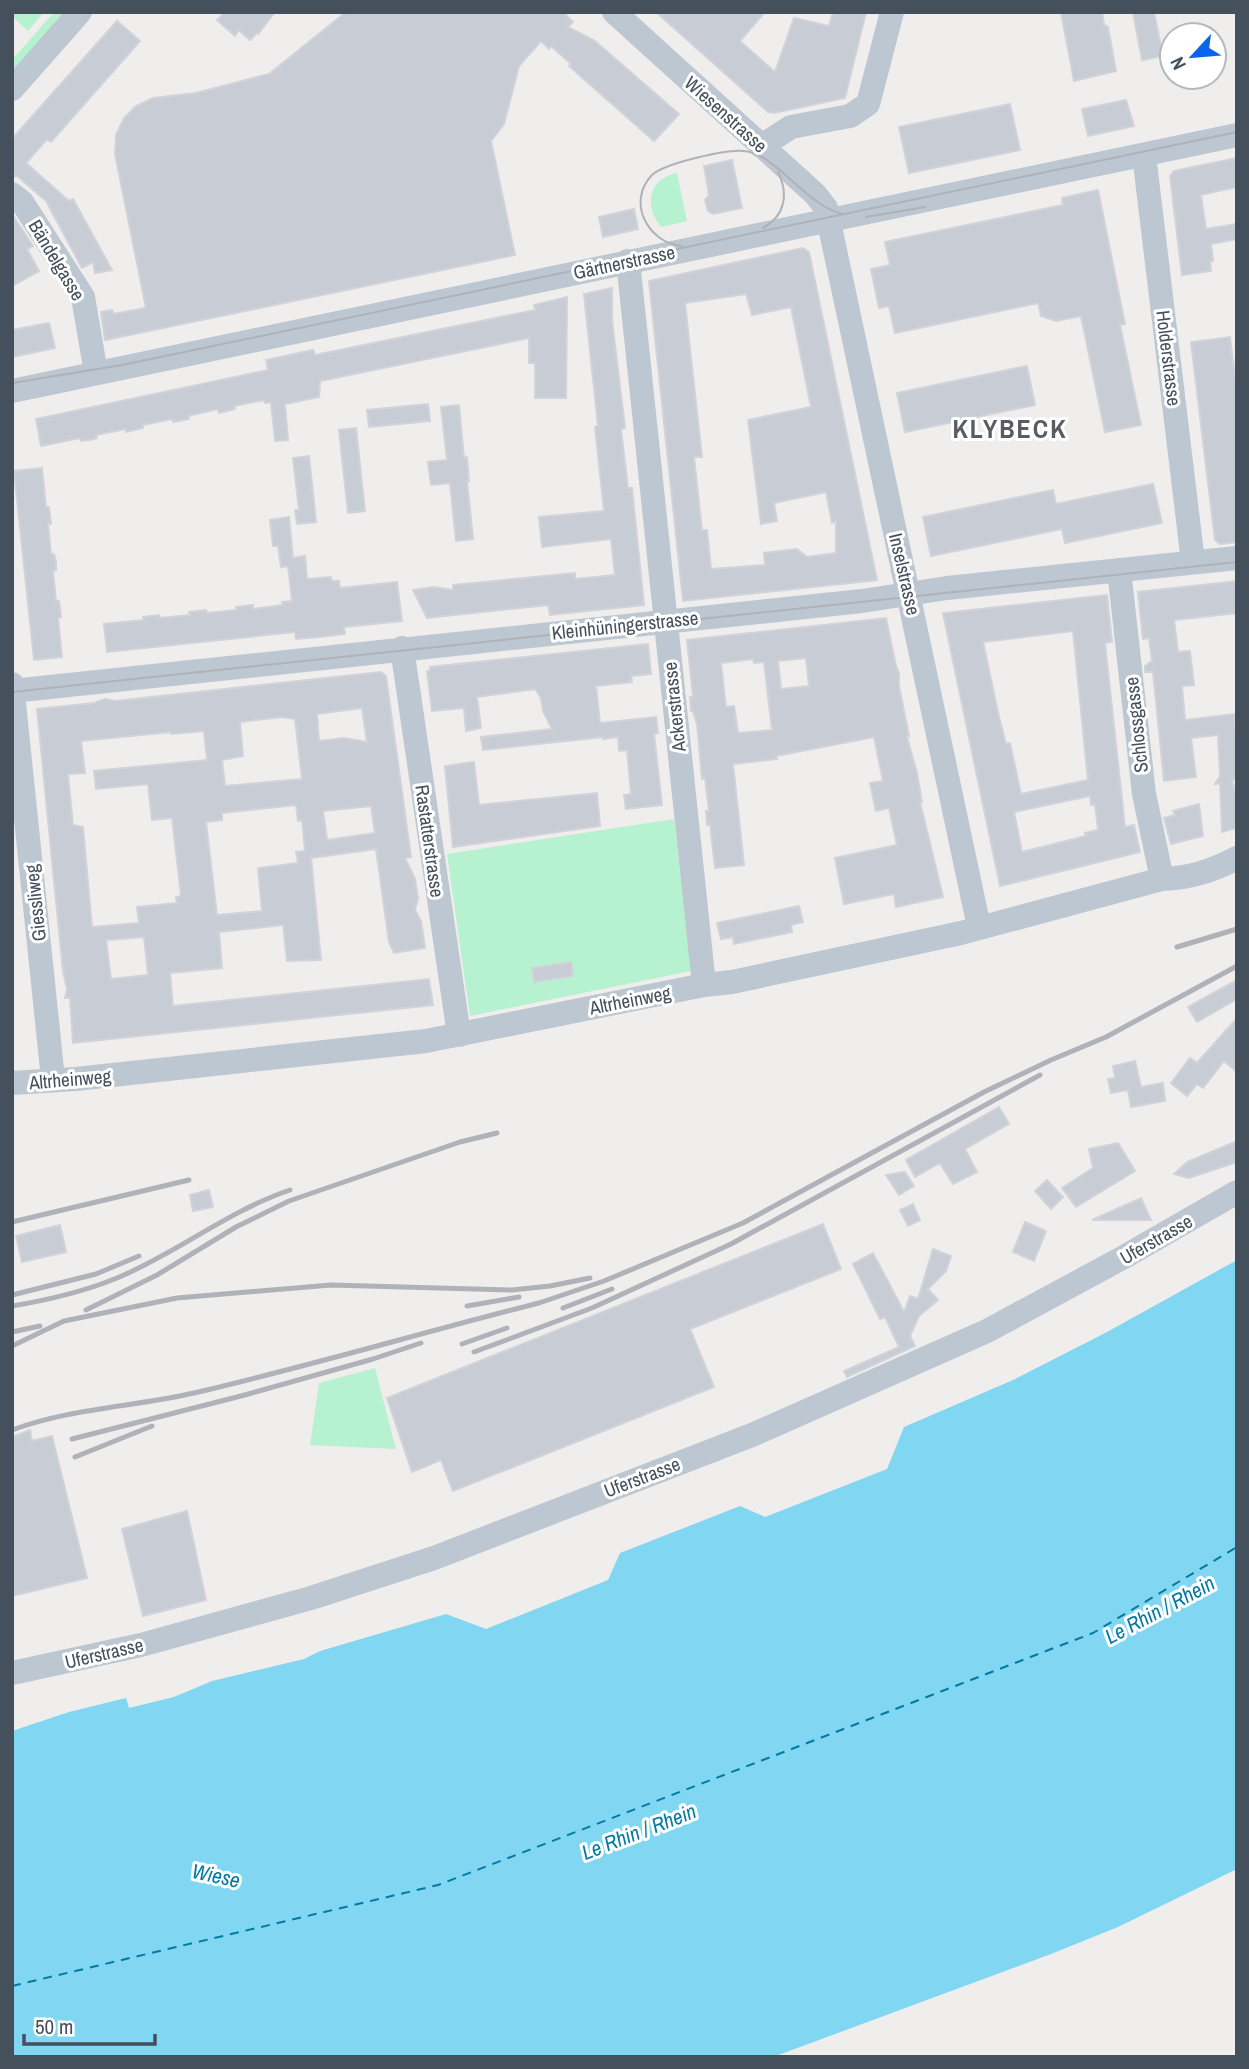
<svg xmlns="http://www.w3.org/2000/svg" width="1249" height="2069" viewBox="0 0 1249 2069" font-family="'Archivo Narrow',sans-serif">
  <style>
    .green { fill: #b7f2d0 }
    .water { fill: #81d7f2 }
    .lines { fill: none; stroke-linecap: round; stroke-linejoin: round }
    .ferry { stroke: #037aa2; stroke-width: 2; stroke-dasharray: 9 7; stroke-linecap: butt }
    .building { fill: #c8ccd4; stroke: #d1d3da; stroke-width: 2; fill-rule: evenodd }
    .minor { stroke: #bcc7d1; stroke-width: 24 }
    .tram { stroke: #afb2b8; stroke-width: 2 }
    .rail { stroke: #afb2b8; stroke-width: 5 }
    .labels { text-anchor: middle; stroke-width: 6; stroke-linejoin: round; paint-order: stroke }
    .street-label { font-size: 19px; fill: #44505c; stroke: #fff }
    .water-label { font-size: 21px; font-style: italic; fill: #037aa2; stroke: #fff }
    .district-label { font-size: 26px; font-weight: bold; letter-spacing: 2px; fill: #595d63; stroke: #fff }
  </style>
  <rect width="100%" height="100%" fill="#f0eded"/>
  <path class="green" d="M12 12H44L28 31 12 16Z
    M54 12H68L12 76V60Z
    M677 173 687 221 661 227C644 206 648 179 677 173Z
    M674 819 691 971 470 1016 447 854Z
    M375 1368 396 1449 310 1445 319 1383Z"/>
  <path class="water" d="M1237 1260V1869L1118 1927 1051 1954 773 2057H12V1731L69 1712 126 1698 129 1708 174 1697 212 1681 304 1659 320 1651 446 1614 486 1629 608 1580 620 1553 740 1506 765 1517 887 1469 904 1427 1013 1380 1107 1332Z"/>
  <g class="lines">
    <path class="ferry" d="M12 1986 438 1885 1093 1633 1237 1547"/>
  </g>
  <path class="building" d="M225 12H275L258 34 257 33 250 40 239 30 235 36 217 20Z
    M346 12H563L573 22 568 27 595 41 679 114 654 141 569 66 571 64 551 46 549 49 541 41 519 66 504 124 491 141 515 255 105 340 101 312 112 310 113 314 146 308 115 154 116 135 124 118 136 106 153 98 196 93 269 74Z
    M656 12H765L740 41 775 72 794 18 829 26 833 12H866L845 98 774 113 768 112Z
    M1061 12H1102L1104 25 1108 27 1116 71 1074 81Z
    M1133 12H1154L1163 56 1142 60Z
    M117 21 140 41 51 142 47 139 26 163 69 201 73 199 112 270 95 273 93 262 82 268 46 201 16 175 12 179V139Z
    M1126 100 1134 126 1088 136 1082 109Z
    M1010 104 1020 150 909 173 899 127Z
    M1237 158V187L1201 195 1206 229 1237 224V239L1211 244 1213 261H1210L1211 271 1182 275 1170 176 1174 171Z
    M732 160 742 208 713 214 708 211 705 200 709 195 704 166Z
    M1098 190 1125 324 1120 325 1141 425 1105 432 1081 316 1056 321 1041 316 1038 303 895 333 889 306 879 308 871 269 890 265 885 242 1063 205 1062 198Z
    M634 209 638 229 603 237 599 217Z
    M12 214 33 246 27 249 39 271 12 286Z
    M803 248 809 252 877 580 683 601 649 281ZM746 294 752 315 791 307 811 407 748 420 761 524 777 521 774 503 826 492 832 523 836 521V553L807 557 797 549 764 553 765 565 711 569 707 530H702L694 457H702L685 303Z
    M612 288V320L625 428 621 429 628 488H632L644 605 550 615 548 605 427 618 413 590 434 587 453 590V585L575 573V579L615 575 611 539 542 547 539 517 604 511 595 427 598 426 584 294Z
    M567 297 566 398H535V363H529V338L320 381 319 397 285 404 288 440 275 441 271 402 265 403 264 400 234 406 235 409 219 413 218 409 188 416 189 419 173 422 172 419 143 425V428L126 432V429L96 435 97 438 89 440 81 441 80 438 41 446 36 419 268 370 266 360 313 350 315 355 535 310 534 305Z
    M49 323 55 348 12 357V330Z
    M1230 337 1237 393V542L1220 544 1215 540 1191 342Z
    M1027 366 1035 405 905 432 897 393Z
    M428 404 430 421 369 427 367 410Z
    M459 405 464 458 467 457 469 481H467L473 539 456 541 450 483 431 485 428 462 447 460 441 407Z
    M356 428 365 511 348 513 339 430Z
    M309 456 316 522 297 524 295 510H299L293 458Z
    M42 468 46 507H49L50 515 51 524H48L51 554H54L56 562V570L53 571 56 601H59L61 617 58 618 62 657 34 660 14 471Z
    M1153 484 1162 523 1065 543 1062 529 931 556 923 517 1053 490 1056 504Z
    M289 517 293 558 305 556 307 579 331 577 332 581H339L340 588 397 582 402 621 344 627 345 634 320 637 296 639 295 632 107 652 104 624 143 620V617L159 615 160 618 190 615 189 612 198 611 206 610 207 613 237 610 236 607 245 606 253 605V609L283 605 282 602 292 601 288 566 281 567 278 546H273L270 520Z
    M1237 581V613L1174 620 1178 652 1190 651 1194 685 1182 686 1185 720 1234 714 1235 732 1237 733 1236 779 1232 780 1237 798V828L1222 832 1220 783 1215 784 1220 776 1218 735 1191 738 1196 777 1164 781 1153 672H1145V666L1152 661 1149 638 1143 639 1138 592Z
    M1107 595 1112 642 1105 643 1125 827 1134 825 1140 852 1000 886 943 613ZM1073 631 1088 780 1021 794 1010 743 1006 744 999 717 983 642ZM1090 796 1091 805 1095 804 1098 830 1085 833 1086 836 1022 852 1014 812Z
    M886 618 896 666 899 673V686L909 736 907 737 917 773 922 802H920L943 897 896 907 894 894 844 904 835 858 897 845 889 808 876 811 870 783 883 781 874 737 776 756 777 759 733 764 744 865 715 868 710 824 707 825 706 811H709L705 778 702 779 697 724 693 711H691L690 697H693L687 640ZM806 658 809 686 781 689 778 661ZM753 659 754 663 764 662 772 730 738 733 734 706 726 707 721 663Z
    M648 644 651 674 631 676 632 682 596 686 600 723 656 717 658 733 654 734 662 805 626 809 624 795 631 794 627 750 619 751 618 737 603 739V737L483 750 481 737 552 729 543 711 541 698 535 689 477 697 481 728 466 731 464 708 432 711 427 671H430V667Z
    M381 672 386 676 411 857 405 858 415 879 418 898 415 910 421 921 425 948 394 953 389 942 376 849 311 858 321 960 287 961 283 925 219 932 222 968 170 973 173 1006 429 979 433 1005 73 1043 70 998H65L67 989 63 971 37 709 94 703 105 699 115 701ZM362 708 367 742 344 738 319 741 317 714ZM282 717 295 719 302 779 225 786 222 760 243 756 240 722ZM204 731 207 760 94 771 96 789 148 784 152 820 172 818 181 896 176 897 177 903 137 907 139 923 92 927 83 827 73 825 68 774 85 773 81 741 171 732V734ZM296 805 298 821 302 820 305 851 296 852 298 863 258 868 262 911 217 915 206 822 222 820V813ZM371 806 375 833 327 840 323 811ZM144 937 148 975 111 979 106 940Z
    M474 762 479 805 597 793 600 826 453 847 445 766Z
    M1199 804 1203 836 1171 844 1164 818 1175 815 1173 811Z
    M799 906 803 922 791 925 792 932 734 944 733 937 721 939 717 923Z
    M571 962 573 976 534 982 532 968Z
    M1237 980V999L1197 1022 1188 1007Z
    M1237 1018V1072L1224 1061 1203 1088 1197 1084 1187 1096 1171 1083 1190 1058 1197 1063Z
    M1135 1061 1141 1087 1163 1083 1165 1101 1131 1107 1128 1090 1111 1093 1108 1079 1115 1078 1113 1066Z
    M999 1107 1009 1124 965 1149 977 1172 953 1184 940 1163 915 1177 906 1160Z
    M1237 1141V1162L1189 1178 1174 1174 1187 1162Z
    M1118 1143 1135 1171 1076 1207 1062 1188 1093 1168 1089 1149Z
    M905 1172 914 1186 899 1195 886 1175Z
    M1047 1180 1063 1197 1051 1209 1035 1191Z
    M209 1190 213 1207 193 1211 190 1195Z
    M1141 1198 1151 1220H1092Z
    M913 1204 920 1220 908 1226 900 1210Z
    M1025 1222 1046 1231 1034 1261 1013 1252Z
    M823 1224 841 1269 690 1329 714 1387 453 1491 441 1460 412 1472 387 1398Z
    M60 1225 66 1252 22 1262 16 1236Z
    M933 1249 951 1256 946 1271 928 1289 938 1300 919 1316 910 1336 915 1346 847 1377 844 1371 899 1347 885 1317 880 1319 853 1264 873 1253 904 1312 910 1296 918 1299Z
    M30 1430 32 1441 52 1436 87 1578 12 1596V1437Z
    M187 1511 206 1600 143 1616 122 1529Z"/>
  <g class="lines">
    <path class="minor" d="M614 12 815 194 826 208 979 927
      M12 89 80 12
      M761 146 791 127 850 116 868 104 892 12
      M1144 155 1193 562
      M12 194 22 202 83 297 96 373
      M628 261 704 985
      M12 391 1237 135
      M1119 570 1144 794 1162 879
      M402 648 459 1035
      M12 684 53 1079
      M12 691 862 601 947 588 1237 558
      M12 1083 76 1079 426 1041 704 985 732 982 961 933 1162 879C1190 878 1212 871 1237 858
      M12 1673 141 1645 311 1598 434 1558 752 1435 987 1331 1124 1257 1237 1192"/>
    <path class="tram" d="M866 217 925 207
      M763 228C785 216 789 194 778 172
      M682 246C648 243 626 202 652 175 665 163 727 149 744 151 777 154 804 204 842 214
      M12 383 122 365 1237 132
      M12 692 1237 562"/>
    <path class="rail" d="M1177 947 1237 929
      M12 1222 189 1180
      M12 1295 96 1274 139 1256
      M12 1306C48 1300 83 1292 117 1278 177 1253 228 1211 290 1190
      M467 1306 519 1297
      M563 1308 612 1289
      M86 1310 157 1275 236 1227 289 1201 460 1142 497 1133
      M12 1332 40 1326
      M462 1344 507 1328
      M12 1346 64 1321 177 1298 331 1285 512 1290 550 1286 590 1278
      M474 1352 592 1308 731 1244 1040 1075
      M12 1430C71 1408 133 1407 194 1393 310 1366 424 1332 539 1303L604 1281 743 1223 984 1092 1051 1060 1106 1037 1237 966
      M72 1439 241 1396 373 1359 421 1343
      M75 1457 152 1426"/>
  </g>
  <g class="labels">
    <g class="street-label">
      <text transform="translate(726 114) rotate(42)" y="7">Wiesenstrasse</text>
      <text transform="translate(57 260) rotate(59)" y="7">Bändelgasse</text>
      <text transform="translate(624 262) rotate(-12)" y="7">Gärtnerstrasse</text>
      <text transform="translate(1169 358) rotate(83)" y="7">Holderstrasse</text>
      <text transform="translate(905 574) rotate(77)" y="7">Inselstrasse</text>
      <text transform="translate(625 625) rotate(-6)" y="7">Kleinhüningerstrasse</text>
      <text transform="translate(674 707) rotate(-96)" y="7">Ackerstrasse</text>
      <text transform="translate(1136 725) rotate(-96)" y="7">Schlossgasse</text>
      <text transform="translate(430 841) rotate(82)" y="7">Rastatterstrasse</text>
      <text transform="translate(35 903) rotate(-96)" y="7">Giessliweg</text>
      <text transform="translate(630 1000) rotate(-11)" y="7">Altrheinweg</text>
      <text transform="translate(70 1079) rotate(-5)" y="7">Altrheinweg</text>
      <text transform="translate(1156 1239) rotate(-30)" y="7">Uferstrasse</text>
      <text transform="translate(642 1477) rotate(-21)" y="7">Uferstrasse</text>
      <text transform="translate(104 1653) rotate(-13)" y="7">Uferstrasse</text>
    </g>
    <g class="water-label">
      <text transform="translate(1160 1610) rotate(-28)" y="7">Le Rhin / Rhein</text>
      <text transform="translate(639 1832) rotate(-21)" y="7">Le Rhin / Rhein</text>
      <text transform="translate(216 1876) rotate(12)" y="7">Wiese</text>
    </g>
    <g class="district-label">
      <text x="1010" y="438">KLYBECK</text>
    </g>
  </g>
  <rect width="1249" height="2069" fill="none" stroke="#44505c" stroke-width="28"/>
  <g transform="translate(1193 56) rotate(244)"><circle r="33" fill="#ffffff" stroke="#b4b9be" stroke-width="2"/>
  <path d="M0-5L12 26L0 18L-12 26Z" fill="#0b65ec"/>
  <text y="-10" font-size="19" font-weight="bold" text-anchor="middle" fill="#44505c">N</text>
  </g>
  <path d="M24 2034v10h131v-10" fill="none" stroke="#44505c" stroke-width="3.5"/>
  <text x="35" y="2034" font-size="21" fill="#44505c" stroke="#ffffff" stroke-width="5" paint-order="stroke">50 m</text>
</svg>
